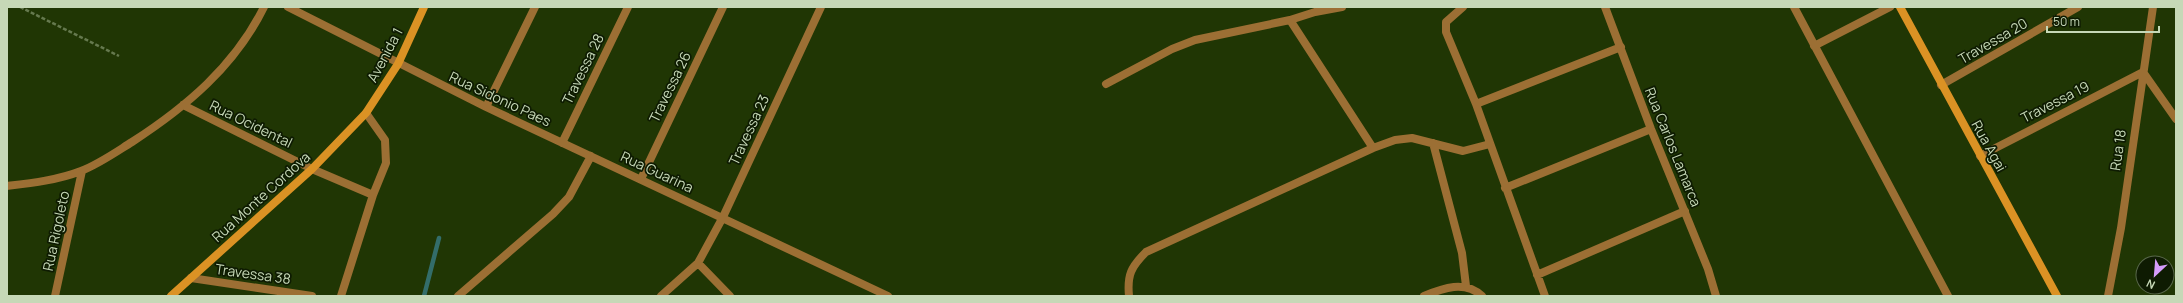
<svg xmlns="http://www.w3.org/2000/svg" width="2183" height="303" viewBox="0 0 2183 303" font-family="Manrope,sans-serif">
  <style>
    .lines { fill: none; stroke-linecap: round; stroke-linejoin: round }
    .stream { stroke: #336d6a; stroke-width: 4.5 }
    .path { stroke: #65794e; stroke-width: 2.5; stroke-dasharray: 4 2; stroke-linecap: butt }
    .street { stroke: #9c6f34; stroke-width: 8 }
    .secondary { stroke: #db9224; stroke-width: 8 }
    .labels { text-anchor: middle; stroke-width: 3.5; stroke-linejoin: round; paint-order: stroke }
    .street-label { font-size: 14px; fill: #c6d8b7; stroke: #0e1b02 }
  </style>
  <rect width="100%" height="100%" fill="#203604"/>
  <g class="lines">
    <path class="stream" d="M424 296 439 238"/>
    <path class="path" d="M20 7 119 56"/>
    <path class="street" d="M288 7 486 107 888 296
      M1463 7 1446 22V32L1476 104 1545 296
      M1605 7 1651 129 1708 269 1716 296
      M1794 7 1948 296
      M1814 46 1890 7
      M1106 84 1172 49 1195 40 1290 20
      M1941 85 2078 7
      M1476 104 1621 47
      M183 105 312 169 373 195
      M486 107 535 7
      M562 143 628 7
      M1433 143 1462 253 1466 286
      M1373 148 1395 140 1412 138 1463 151 1490 144
      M1980 156 2143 72 2176 119
      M641 179 723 7
      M7 186C32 183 58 180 81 171 99 164 116 152 132 142 186 107 235 66 264 7
      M1505 188 1651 129
      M698 263 730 296
      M1537 275 1685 211
      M191 278 312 296
      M55 296 82 171
      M341 296 373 195 386 163 385 140 366 113
      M458 296 553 214 569 197 591 156
      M661 296 698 263 723 217 821 7
      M1129 296C1127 275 1131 267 1146 252L1373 148 1290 20 1315 12 1342 7
      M1424 296C1443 288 1465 280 1482 296
      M2108 296 2121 228 2153 7"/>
    <path class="secondary" d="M1900 7 2057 296
      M171 296 312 169 366 113 398 64 424 7"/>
  </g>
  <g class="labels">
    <g class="street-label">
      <text transform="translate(1993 41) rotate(-30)" y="5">Travessa 20</text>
      <text transform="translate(385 55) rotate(-62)" y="5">Avenida 1</text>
      <text transform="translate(583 69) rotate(-64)" y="5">Travessa 28</text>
      <text transform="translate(670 87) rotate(-64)" y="5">Travessa 26</text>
      <text transform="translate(500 99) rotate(25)" y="5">Rua Sidonio Paes</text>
      <text transform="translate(2055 102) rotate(-27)" y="5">Travessa 19</text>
      <text transform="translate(251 124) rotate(26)" y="5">Rua Ocidental</text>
      <text transform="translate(749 130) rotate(-65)" y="5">Travessa 23</text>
      <text transform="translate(1989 146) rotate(61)" y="5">Rua Agai</text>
      <text transform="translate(1673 147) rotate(68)" y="5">Rua Carlos Lamarca</text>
      <text transform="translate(2118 150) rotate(-82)" y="5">Rua 18</text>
      <text transform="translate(657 172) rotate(25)" y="5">Rua Guarina</text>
      <text transform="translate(261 197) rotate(-42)" y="5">Rua Monte Cordova</text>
      <text transform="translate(56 231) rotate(-78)" y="5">Rua Rigoleto</text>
      <text transform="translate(253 274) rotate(8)" y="5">Travessa 38</text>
    </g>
  </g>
  <rect width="2183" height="303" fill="none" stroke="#c6d8b7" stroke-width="16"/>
  <g transform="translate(2155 275) rotate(206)"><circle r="19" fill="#0e1b02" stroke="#58674a"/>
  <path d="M0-3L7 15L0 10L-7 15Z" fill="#d59cfb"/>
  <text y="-6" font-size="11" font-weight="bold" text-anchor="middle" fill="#c6d8b7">N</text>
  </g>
  <path d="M2047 26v6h112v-6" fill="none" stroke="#c6d8b7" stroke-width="2"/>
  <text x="2053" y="26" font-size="12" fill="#c6d8b7" stroke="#0e1b02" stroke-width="3" paint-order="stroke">50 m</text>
</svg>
